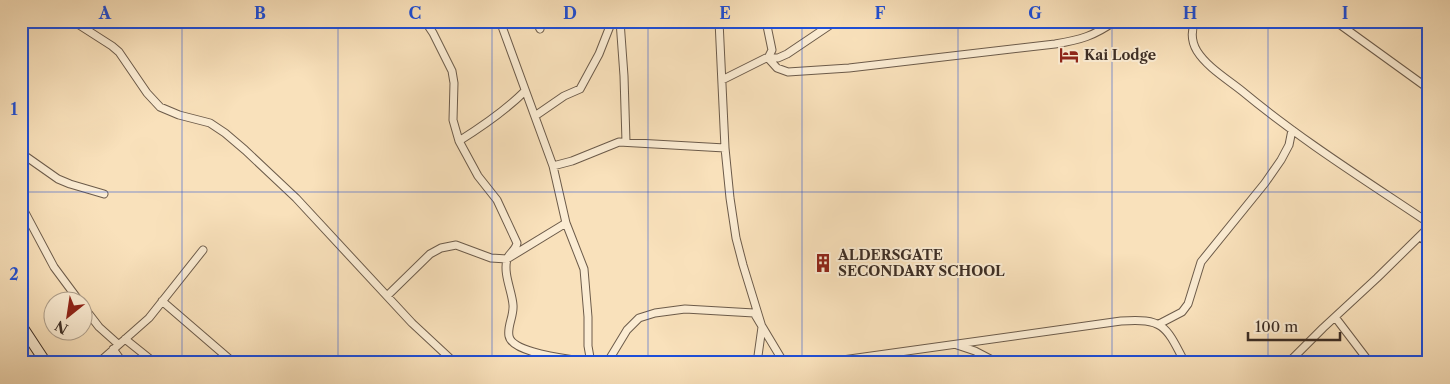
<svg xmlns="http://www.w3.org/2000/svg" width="1450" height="384" viewBox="0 0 1450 384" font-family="'Libre Caslon Text',serif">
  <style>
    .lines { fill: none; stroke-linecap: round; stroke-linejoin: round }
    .street-casing { stroke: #6c5b4a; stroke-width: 9 }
    .secondary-casing { stroke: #3d2e25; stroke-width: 12 }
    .street { stroke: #fbecd3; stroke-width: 7 }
    .secondary { stroke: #fbecd3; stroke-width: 10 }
    .grid { fill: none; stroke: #1d4ed8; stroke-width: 1; stroke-opacity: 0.55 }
    .labels { text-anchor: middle; stroke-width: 4; stroke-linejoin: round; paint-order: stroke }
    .poi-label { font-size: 14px; font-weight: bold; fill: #3d2e25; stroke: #fbecd3; text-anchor: start }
    .neatline { fill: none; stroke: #1d4ed8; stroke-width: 2 }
    .grid-label { font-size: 16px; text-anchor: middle; font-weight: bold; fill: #1d4ed8 }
  </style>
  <rect width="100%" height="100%" fill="#f9e1bb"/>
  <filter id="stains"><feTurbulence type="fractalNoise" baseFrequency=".004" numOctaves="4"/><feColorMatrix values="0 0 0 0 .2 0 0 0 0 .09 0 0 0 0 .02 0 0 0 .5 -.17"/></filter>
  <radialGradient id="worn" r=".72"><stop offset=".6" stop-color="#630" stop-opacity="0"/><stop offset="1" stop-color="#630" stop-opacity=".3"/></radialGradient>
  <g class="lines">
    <g class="street-casing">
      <path id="street" d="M73 21 112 46 119 52 147 93 160 107 179 115 210 123 225 133 245 150 296 198 412 323 455 363
        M425 21 433 33 452 71 454 83 453 120 459 141 478 176 497 200 517 243C516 250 509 253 507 259 503 274 512 291 513 305 514 316 507 326 509 336 512 354 574 359 590 363
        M500 21 553 166 566 223 584 269 588 317V346L591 363
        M536 21 540 29
        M620 21 624 76 626 142
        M719 21 725 148 730 198 736 238 743 265 762 327 757 363
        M766 21 772 50 768 58H778L787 54 836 21
        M1195 21C1191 31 1191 41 1197 51 1207 67 1227 79 1242 91 1301 140 1365 180 1429 223
        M1335 21 1429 89
        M722 80 766 58H768L777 68 788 72 849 68 1055 44C1080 40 1094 36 1115 21
        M535 116 564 96 580 89 599 54 612 21
        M459 141C483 126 505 111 525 91
        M21 153 58 179 70 184 104 194
        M553 166 572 161 619 142 725 148
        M21 205 54 267 80 302
        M1420 236 1429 245
        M387 296 430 254 441 248 456 245 491 258 507 259 566 223
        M162 301 234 363
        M82 305 99 327 118 344
        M1335 317 1370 363
        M1159 324 1182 312 1188 304 1201 262 1265 183 1281 160 1289 145 1292 130
        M125 339 155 363
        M957 345 975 351 998 363
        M113 349 123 363
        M98 363 149 318 203 250
        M607 363 627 330 639 318 655 313 685 309 754 313 784 363
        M821 363 1121 321C1164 318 1166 326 1185 363
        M1288 363 1323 328 1377 278 1429 227"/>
    </g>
    <g class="secondary-casing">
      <path id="secondary" d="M21 325 46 363"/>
    </g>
    <use href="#street" class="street"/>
    <use href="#secondary" class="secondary"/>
  </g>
  <path class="grid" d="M182 21V363M338 21V363M492 21V363M648 21V363M802 21V363M958 21V363M1112 21V363M1268 21V363M21 192H1429"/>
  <defs>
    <g id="hotel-bare" transform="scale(1.5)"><path d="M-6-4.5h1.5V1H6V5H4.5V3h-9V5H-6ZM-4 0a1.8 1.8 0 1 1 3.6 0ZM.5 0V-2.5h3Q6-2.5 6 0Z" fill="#8f2418" stroke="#fbecd3" stroke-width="2.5" paint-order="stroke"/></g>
    <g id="building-bare" transform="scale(1.5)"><path d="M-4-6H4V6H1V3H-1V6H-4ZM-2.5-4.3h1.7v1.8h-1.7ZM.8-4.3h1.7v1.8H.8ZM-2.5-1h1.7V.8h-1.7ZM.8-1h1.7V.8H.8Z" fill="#8f2418" stroke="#fbecd3" stroke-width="2.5" paint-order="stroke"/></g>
  </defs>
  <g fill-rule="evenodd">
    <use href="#hotel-bare" x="1069" y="55"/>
    <use href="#building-bare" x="823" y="263"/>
  </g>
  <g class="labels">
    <g class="poi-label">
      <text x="1084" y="60">Kai Lodge</text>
      <text x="838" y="260">ALDERSGATE<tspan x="838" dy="16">SECONDARY SCHOOL</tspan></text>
    </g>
  </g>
  <rect width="1450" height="384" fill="none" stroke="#f9e1bb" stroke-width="55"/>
  <g transform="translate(68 316) rotate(210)"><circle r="24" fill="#fbecd3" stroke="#afa08d"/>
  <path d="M0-4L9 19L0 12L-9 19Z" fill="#8f2418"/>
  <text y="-8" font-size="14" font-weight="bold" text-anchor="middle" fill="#3d2e25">N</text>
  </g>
  <path d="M1248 332v8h92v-8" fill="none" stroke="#3d2e25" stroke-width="2.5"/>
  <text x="1255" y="332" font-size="15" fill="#3d2e25" stroke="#fbecd3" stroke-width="4" paint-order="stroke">100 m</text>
  <rect x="28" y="28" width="1394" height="328" class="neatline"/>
  <g class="grid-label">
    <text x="105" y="19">A</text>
    <text x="260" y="19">B</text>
    <text x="415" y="19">C</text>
    <text x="570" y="19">D</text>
    <text x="725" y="19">E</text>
    <text x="880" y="19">F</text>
    <text x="1035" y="19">G</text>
    <text x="1190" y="19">H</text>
    <text x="1345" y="19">I</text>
    <text x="14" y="115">1</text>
    <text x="14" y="280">2</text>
  </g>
  <rect width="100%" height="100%" filter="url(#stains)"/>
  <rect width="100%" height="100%" fill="url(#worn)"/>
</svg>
